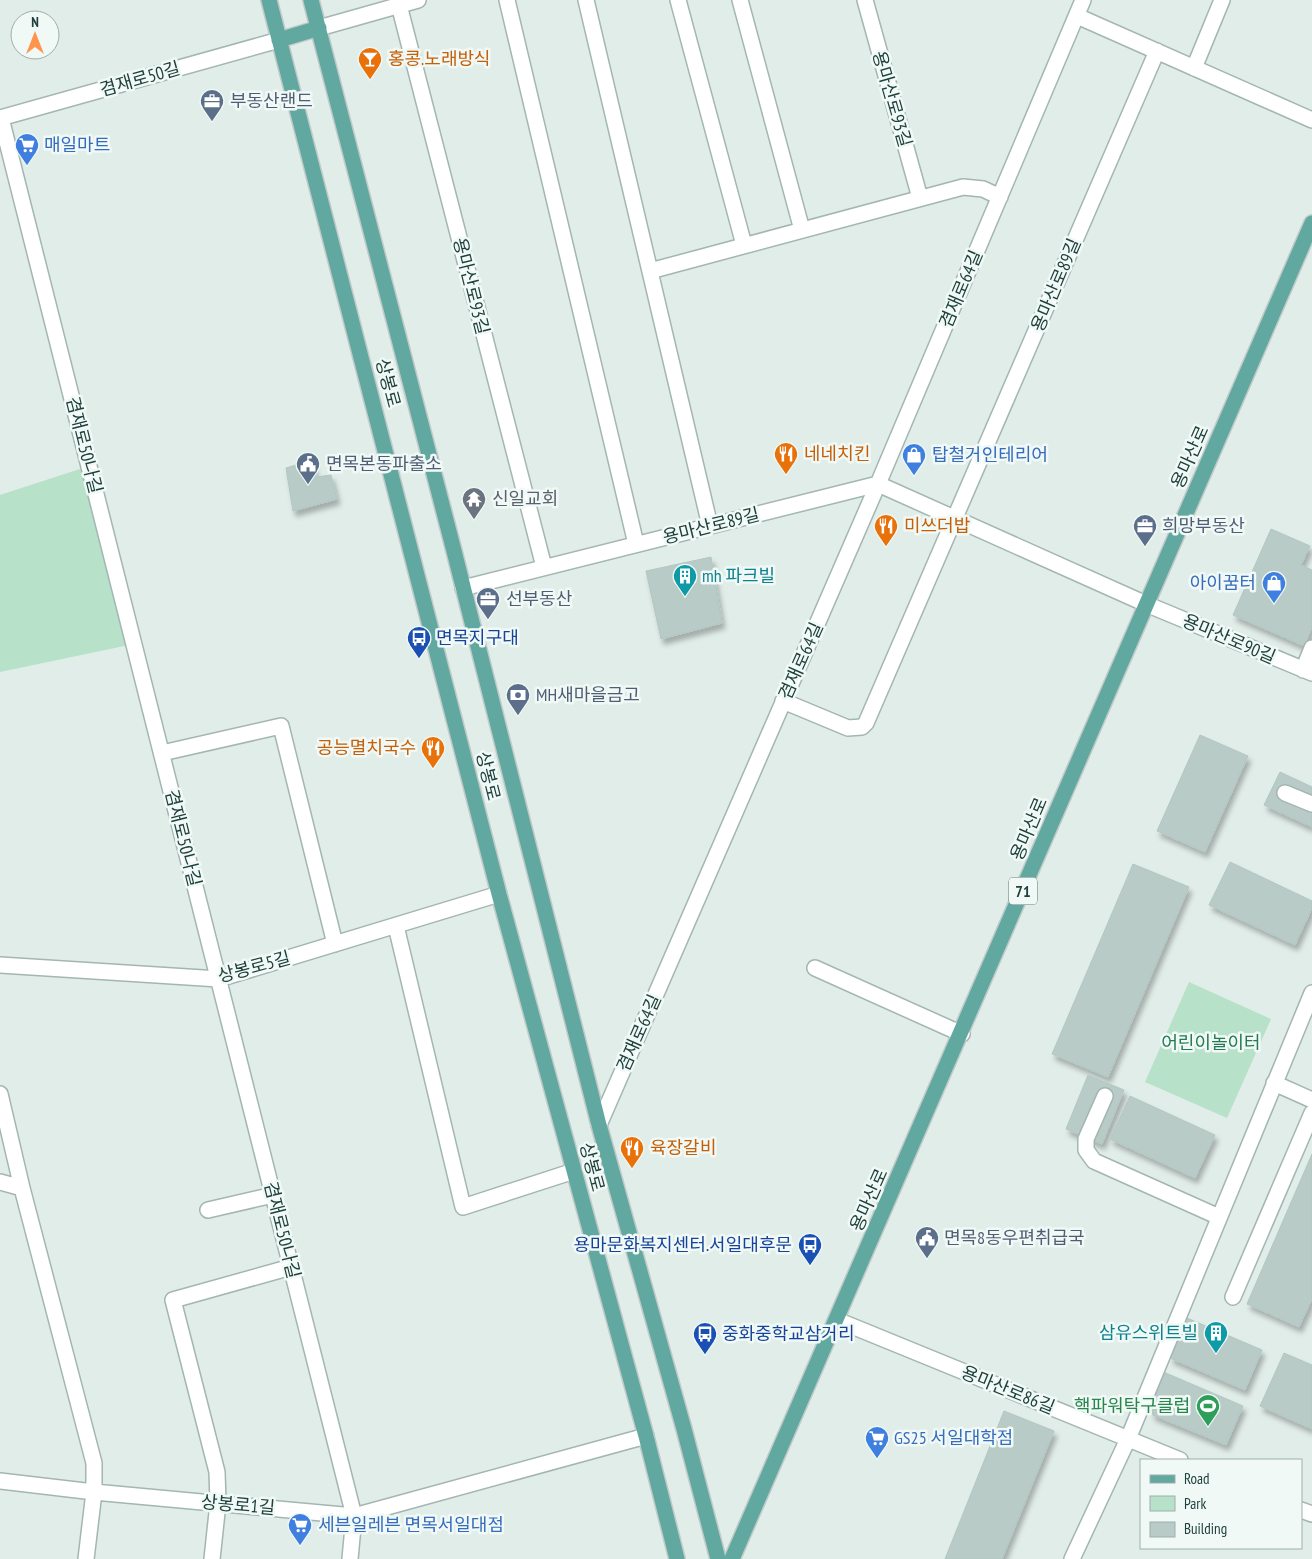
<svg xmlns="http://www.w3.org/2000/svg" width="1312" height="1559" viewBox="0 0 1312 1559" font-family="'PT Sans Narrow','Noto Sans KR',sans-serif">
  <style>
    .green { fill: #b7e1c9 }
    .building { fill: #b8cbc6; stroke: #b2c7c2; filter: url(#shadow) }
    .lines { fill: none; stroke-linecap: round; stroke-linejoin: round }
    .minor-casing { stroke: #a3b6b2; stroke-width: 18 }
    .major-casing { stroke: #c0cac8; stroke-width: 18 }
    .minor { stroke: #fff; stroke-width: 15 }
    .major { stroke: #60a8a0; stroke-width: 15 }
    .labels { text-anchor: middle; stroke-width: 5; stroke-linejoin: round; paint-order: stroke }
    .shield { fill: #f1f9f6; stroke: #5e7874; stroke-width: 1 }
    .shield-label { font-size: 16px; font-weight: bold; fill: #1f403c }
    .food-label { font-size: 18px; fill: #c56008; stroke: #f1f9f6; text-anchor: start }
    .street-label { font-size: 18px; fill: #1f403c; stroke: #f1f9f6 }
    .service-label { font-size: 18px; fill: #4e5e75; stroke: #f1f9f6; text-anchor: start }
    .shop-label { font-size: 18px; fill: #366cbe; stroke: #f1f9f6; text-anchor: start }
    .worship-label { font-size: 18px; fill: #5b616d; stroke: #f1f9f6; text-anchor: start }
    .culture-label { font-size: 18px; fill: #0d838f; stroke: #f1f9f6; text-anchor: start }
    .transit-label { font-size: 18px; fill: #164399; stroke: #f1f9f6; text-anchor: start }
    .park-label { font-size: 18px; fill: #247b53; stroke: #f1f9f6 }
    .leisure-label { font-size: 18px; fill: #27864d; stroke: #f1f9f6; text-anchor: end }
  </style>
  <defs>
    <filter id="shadow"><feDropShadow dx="3" dy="5.5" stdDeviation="2.5" flood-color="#0004"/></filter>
  </defs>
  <rect width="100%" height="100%" fill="#e1ede9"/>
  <path class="green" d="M89 466 134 644 0 672V495Z
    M1189 982 1271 1019 1227 1118 1145 1082Z"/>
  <path class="building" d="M312 460 316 477 331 475 337 499 293 511 286 468Z
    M1271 529 1310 546 1301 565 1312 570V627L1304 646 1233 615Z
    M711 557 722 623 661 639 646 571Z
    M1200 735 1248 756 1205 852 1157 831Z
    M1280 772 1312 787V827L1264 805Z
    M1230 862 1312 901V908L1295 945 1209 905Z
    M1133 864 1189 887 1108 1077 1052 1054Z
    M1088 1075 1124 1090 1102 1144 1066 1129Z
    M1130 1096 1215 1135 1195 1178 1110 1139Z
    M1312 1154V1299L1299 1327 1247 1304Z
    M1187 1318 1262 1350 1245 1390 1170 1358Z
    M1284 1353 1312 1365V1429L1260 1406Z
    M1161 1371 1243 1406 1226 1445 1153 1415 1149 1399Z
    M1004 1411 1054 1431 1002 1559H945Z"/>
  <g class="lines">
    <g class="minor-casing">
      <path id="minor" d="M507 0 636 544
        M586 0 710 526
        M678 0 744 245
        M740 0 802 230
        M865 0 920 198
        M399 5 544 567
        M1077 16 1312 120
        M319 28 418 0
        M1194 68 1222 0
        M0 118 279 40
        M1 118 354 1516 350 1559
        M650 271 963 187 983 189 1000 197
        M463 588 878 484 1146 604 1312 673
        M1303 670 1312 648
        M783 701 848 728 862 727 866 723 1157 51
        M162 753 281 726 335 944
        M1285 793 1312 804
        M396 926 463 1207 574 1171
        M0 965 219 979 499 894
        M815 968 962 1034
        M1274 1083 1312 1100
        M0 1094 22 1188 94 1463V1492L86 1559
        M1105 1096 1086 1139V1150L1094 1161 1219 1217
        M599 1125 878 484 1083 0
        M0 1182 22 1188
        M208 1210 273 1195
        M1233 1297 1312 1113
        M837 1320 1180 1460
        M0 1481 94 1492 354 1516 646 1436
        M1301 1510 1312 1514
        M212 1559 218 1503 217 1472 173 1300 291 1267
        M1072 1559 1128 1439 1312 993"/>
    </g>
    <g class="major-casing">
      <path id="major" d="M269 0 499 894 646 1436 677 1559
        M311 0 453 547 599 1125 684 1429 718 1559
        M279 40 319 28
        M732 1559C927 1114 1118 668 1312 223"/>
    </g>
    <use href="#minor" class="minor"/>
    <use href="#major" class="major"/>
  </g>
  <defs>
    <g id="bar-pin" transform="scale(1.25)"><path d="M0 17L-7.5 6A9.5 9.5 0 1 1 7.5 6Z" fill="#e8710a" stroke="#f1f9f6"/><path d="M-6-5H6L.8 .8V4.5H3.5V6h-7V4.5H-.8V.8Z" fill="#fff"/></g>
    <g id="office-pin" transform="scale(1.25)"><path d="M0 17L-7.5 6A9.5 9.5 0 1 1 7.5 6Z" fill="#5c6f8a" stroke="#f1f9f6"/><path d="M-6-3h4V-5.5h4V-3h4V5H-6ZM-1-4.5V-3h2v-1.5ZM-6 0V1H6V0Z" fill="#fff"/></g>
    <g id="supermarket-pin" transform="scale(1.25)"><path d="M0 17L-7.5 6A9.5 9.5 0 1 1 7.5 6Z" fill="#3f7fe0" stroke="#f1f9f6"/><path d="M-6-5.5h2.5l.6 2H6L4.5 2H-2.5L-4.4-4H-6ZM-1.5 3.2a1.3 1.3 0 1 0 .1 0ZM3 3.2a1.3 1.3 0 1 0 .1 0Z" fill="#fff"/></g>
    <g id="restaurant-pin" transform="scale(1.25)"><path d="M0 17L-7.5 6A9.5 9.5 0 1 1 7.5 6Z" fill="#e8710a" stroke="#f1f9f6"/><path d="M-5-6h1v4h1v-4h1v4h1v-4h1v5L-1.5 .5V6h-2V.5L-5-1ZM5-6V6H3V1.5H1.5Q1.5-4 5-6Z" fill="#fff"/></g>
    <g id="shop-pin" transform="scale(1.25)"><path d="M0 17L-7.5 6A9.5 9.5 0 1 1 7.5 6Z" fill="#3f7fe0" stroke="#f1f9f6"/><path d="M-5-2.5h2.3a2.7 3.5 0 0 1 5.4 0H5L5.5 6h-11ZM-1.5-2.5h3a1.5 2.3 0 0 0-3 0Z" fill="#fff"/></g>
    <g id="civic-pin" transform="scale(1.25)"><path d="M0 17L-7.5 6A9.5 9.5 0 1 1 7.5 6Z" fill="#5c6f8a" stroke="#f1f9f6"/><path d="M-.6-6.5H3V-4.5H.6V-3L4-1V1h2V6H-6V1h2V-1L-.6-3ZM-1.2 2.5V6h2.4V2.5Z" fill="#fff"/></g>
    <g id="temple-pin" transform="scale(1.25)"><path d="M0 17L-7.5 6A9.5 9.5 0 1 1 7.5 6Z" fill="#6b7280" stroke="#f1f9f6"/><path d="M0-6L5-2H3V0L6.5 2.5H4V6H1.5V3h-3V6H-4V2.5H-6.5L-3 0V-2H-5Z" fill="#fff"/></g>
    <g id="building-pin" transform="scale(1.25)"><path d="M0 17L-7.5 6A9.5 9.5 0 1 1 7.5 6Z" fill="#0f9aa8" stroke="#f1f9f6"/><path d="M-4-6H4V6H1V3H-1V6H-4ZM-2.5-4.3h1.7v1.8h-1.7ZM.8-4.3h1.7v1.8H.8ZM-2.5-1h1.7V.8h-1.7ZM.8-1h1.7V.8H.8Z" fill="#fff"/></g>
    <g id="bus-pin" transform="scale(1.25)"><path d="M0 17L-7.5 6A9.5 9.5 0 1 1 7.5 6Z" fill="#1a4fb4" stroke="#f1f9f6"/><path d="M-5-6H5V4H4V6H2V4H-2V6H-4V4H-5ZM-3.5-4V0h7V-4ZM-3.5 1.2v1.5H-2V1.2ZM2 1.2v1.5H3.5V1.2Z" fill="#fff"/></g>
    <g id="bank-pin" transform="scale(1.25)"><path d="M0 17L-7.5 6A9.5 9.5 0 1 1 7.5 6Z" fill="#5c6f8a" stroke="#f1f9f6"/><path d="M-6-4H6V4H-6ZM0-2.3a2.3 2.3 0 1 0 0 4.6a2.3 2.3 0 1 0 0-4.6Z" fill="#fff"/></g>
    <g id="stadium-pin" transform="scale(1.25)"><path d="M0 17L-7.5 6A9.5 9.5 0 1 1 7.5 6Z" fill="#2e9e5b" stroke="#f1f9f6"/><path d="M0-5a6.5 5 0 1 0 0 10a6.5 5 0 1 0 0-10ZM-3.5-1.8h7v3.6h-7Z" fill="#fff"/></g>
  </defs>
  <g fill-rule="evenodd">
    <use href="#bar-pin" x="370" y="59"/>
    <use href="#office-pin" x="212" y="101"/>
    <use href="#supermarket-pin" x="27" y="145"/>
    <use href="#restaurant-pin" x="786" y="454"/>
    <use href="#shop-pin" x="914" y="455"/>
    <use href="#civic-pin" x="308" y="464"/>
    <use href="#temple-pin" x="474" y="499"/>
    <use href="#restaurant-pin" x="886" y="526"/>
    <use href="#office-pin" x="1145" y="526"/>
    <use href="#building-pin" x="685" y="576"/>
    <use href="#shop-pin" x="1274" y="583"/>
    <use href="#office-pin" x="488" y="599"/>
    <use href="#bus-pin" x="419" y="638"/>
    <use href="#bank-pin" x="518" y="695"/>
    <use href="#restaurant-pin" x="433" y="748"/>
    <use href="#restaurant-pin" x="632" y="1148"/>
    <use href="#civic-pin" x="927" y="1238"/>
    <use href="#bus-pin" x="810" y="1245"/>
    <use href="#building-pin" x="1216" y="1333"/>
    <use href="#bus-pin" x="705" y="1334"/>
    <use href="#stadium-pin" x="1208" y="1406"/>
    <use href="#supermarket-pin" x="877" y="1438"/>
    <use href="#supermarket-pin" x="300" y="1525"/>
  </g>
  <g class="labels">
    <rect class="shield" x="1009" y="877.5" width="28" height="27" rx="4"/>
    <g class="shield-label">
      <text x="1023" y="897">71</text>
    </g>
    <g class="food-label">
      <text x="388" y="65">홍콩.노래방식</text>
      <text x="804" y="460">네네치킨</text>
      <text x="904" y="532">미쓰더밥</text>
      <text x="416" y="754" text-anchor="end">공능멸치국수</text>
      <text x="650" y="1154">육장갈비</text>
    </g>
    <g class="street-label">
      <text transform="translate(140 79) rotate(-16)" y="6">겸재로50길</text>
      <text transform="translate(892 99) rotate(74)" y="6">용마산로93길</text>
      <text transform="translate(1056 285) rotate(-67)" y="6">용마산로89길</text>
      <text transform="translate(471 286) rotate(76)" y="6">용마산로93길</text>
      <text transform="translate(961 289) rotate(-67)" y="6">겸재로64길</text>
      <text transform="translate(388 383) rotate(75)" y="6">상봉로</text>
      <text transform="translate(84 445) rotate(76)" y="6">겸재로50나길</text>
      <text transform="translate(1190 457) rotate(-66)" y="6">용마산로</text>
      <text transform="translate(711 526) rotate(-14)" y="6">용마산로89길</text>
      <text transform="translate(1229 639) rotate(23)" y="6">용마산로90길</text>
      <text transform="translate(801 661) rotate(-66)" y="6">겸재로64길</text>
      <text transform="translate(488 776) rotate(76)" y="6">상봉로</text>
      <text transform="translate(1029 829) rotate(-67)" y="6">용마산로</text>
      <text transform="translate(183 838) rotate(76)" y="6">겸재로50나길</text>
      <text transform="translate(254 967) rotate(-15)" y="6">상봉로5길</text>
      <text transform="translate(639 1033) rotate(-66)" y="6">겸재로64길</text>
      <text transform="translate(592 1167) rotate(75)" y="6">상봉로</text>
      <text transform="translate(869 1200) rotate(-66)" y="6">용마산로</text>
      <text transform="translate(282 1230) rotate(76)" y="6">겸재로50나길</text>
      <text transform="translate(1008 1390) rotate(22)" y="6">용마산로86길</text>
      <text transform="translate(238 1505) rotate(5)" y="6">상봉로1길</text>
    </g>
    <g class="service-label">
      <text x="230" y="107">부동산랜드</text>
      <text x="326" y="470">면목본동파출소</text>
      <text x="1162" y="532">희망부동산</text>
      <text x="506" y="605">선부동산</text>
      <text x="536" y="701">MH새마을금고</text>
      <text x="944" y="1244">면목8동우편취급국</text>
    </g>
    <g class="shop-label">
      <text x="44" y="151">매일마트</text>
      <text x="932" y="461">탑철거인테리어</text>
      <text x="1256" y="589" text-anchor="end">아이꿈터</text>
      <text x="894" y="1444">GS25 서일대학점</text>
      <text x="318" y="1531">세븐일레븐 면목서일대점</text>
    </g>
    <g class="worship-label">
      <text x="492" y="505">신일교회</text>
    </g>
    <g class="culture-label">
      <text x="702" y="582">mh 파크빌</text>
      <text x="1198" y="1339" text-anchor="end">삼유스위트빌</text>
    </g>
    <g class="transit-label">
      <text x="436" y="644">면목지구대</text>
      <text x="792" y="1251" text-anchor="end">용마문화복지센터.서일대후문</text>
      <text x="722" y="1340">중화중학교삼거리</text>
    </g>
    <g class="park-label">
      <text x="1211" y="1049">어린이놀이터</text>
    </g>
    <g class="leisure-label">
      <text x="1190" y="1412">핵파워탁구클럽</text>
    </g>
  </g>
  <rect x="1140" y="1459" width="162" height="90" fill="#f1f9f6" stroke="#9dafac"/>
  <rect x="1150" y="1475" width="25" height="8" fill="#60a8a0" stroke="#9dafac"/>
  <text x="1184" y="1484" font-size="15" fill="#1f403c">Road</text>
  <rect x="1150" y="1496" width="25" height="15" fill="#b7e1c9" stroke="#9dafac"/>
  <text x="1184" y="1509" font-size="15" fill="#1f403c">Park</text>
  <rect x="1150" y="1522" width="25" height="15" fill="#b8cbc6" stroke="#9dafac"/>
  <text x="1184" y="1534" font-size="15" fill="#1f403c">Building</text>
  <g transform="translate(35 35)"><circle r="24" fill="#f1f9f6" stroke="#9dafac"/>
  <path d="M0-4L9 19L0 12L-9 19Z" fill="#ff944d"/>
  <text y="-8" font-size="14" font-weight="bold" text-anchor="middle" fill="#1f403c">N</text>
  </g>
</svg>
